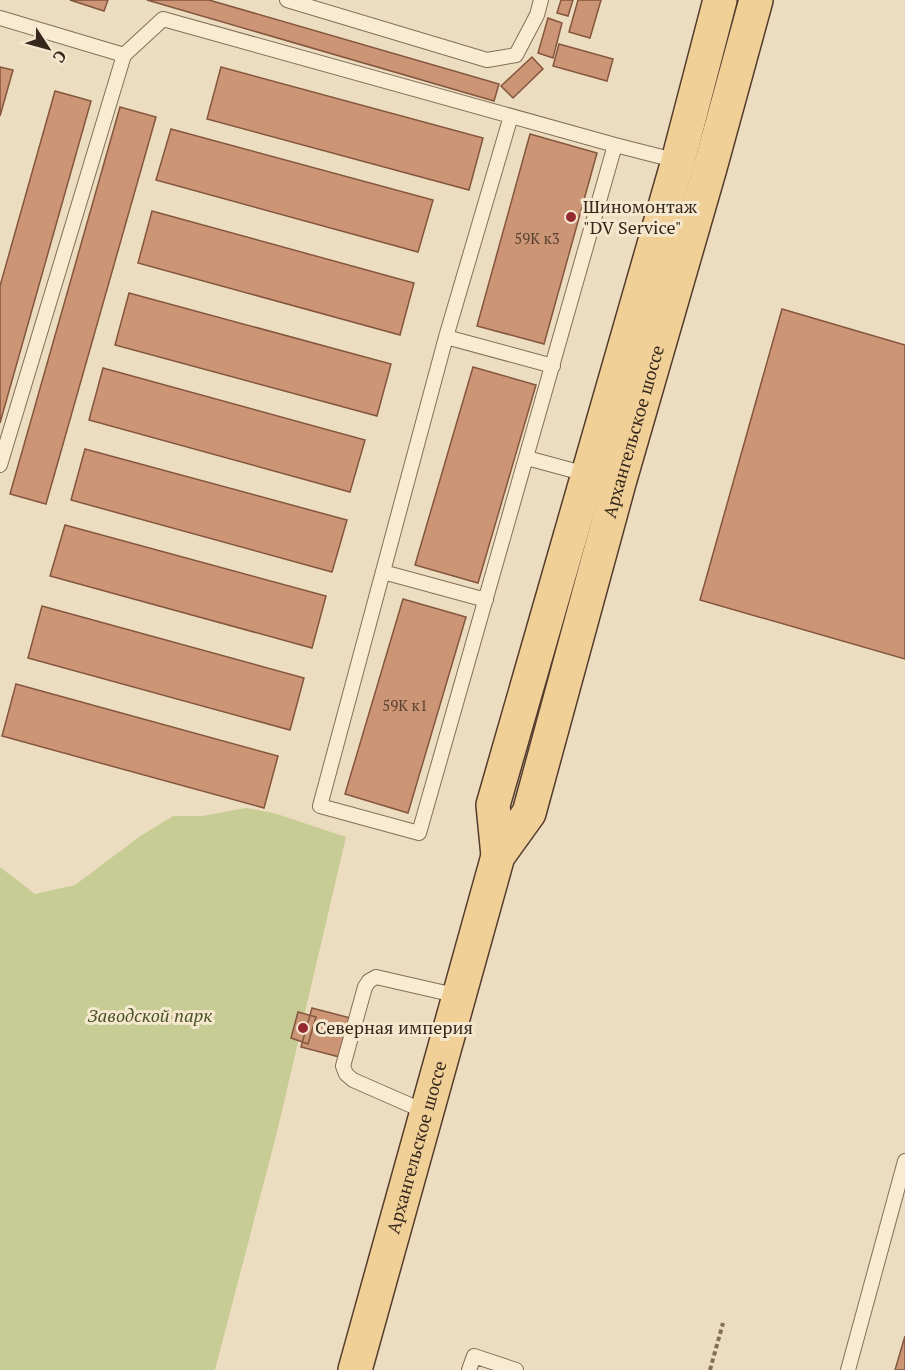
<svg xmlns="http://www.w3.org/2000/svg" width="905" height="1370" viewBox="0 0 905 1370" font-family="'PT Serif',serif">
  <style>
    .green { fill: #c7cb94 }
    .building { fill: #cb9576; stroke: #84563e; stroke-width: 1.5 }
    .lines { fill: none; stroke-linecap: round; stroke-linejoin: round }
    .lane-casing { stroke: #856e58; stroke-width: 16 }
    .primary-casing { stroke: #533c2d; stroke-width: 36 }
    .path { stroke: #856e58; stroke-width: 4; stroke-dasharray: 4.5 3; stroke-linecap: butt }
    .lane { stroke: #f8ebd2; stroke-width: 14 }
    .primary { stroke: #f1d097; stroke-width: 33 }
    .poi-dot { fill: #942930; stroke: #f5e8cf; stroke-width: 2 }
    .labels { text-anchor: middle; stroke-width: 6; stroke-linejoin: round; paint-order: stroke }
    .number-label { font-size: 15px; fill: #5a4232 }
    .poi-label { font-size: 18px; fill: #35271c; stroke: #f5e8cf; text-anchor: start }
    .street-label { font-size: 18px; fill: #35271c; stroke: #f5e8cf }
    .park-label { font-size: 18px; font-style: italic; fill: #485123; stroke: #f5e8cf }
  </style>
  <rect width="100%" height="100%" fill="#edddc0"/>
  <path class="green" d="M246 808 274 813 346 837 277 1132 215 1370H0V867L35 894 75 885 139 837 173 816H202Z"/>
  <path class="building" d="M70 0H108L104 11Z
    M147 0H209L499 84 494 101Z
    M561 0H573L568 16 557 13Z
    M578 0H601L590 38 569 32Z
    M548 18 562 23 553 58 538 53Z
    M559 44 613 59 607 81 553 66Z
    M532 57 543 69 513 98 501 86Z
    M0 67 13 70 0 116Z
    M221 67 483 138 469 190 207 119Z
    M55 91 91 101 0 423V286Z
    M120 107 156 117 46 504 10 494Z
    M171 129 433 200 418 252 156 180Z
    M530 134 597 153 544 344 477 326Z
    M152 211 414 283 400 335 138 263Z
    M129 293 391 364 377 416 115 345Z
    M782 309 905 345V659L700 600Z
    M473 367 536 385 478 583 415 565Z
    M103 368 365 440 350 492 89 420Z
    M85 449 347 520 332 572 71 500Z
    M65 525 326 596 312 648 50 576Z
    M403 599 466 617 408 813 345 794Z
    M42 606 304 678 290 730 28 658Z
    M16 684 278 756 264 808 2 736Z
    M312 1008 362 1021 351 1060 301 1047Z
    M298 1012 316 1017 308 1044 291 1038Z
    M905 1336V1370H895Z"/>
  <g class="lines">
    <g class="lane-casing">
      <path id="lane" d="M287 0 487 60 516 55 537 15 541 0
        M0 18 124 55
        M511 116 446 337 320 806 419 833 615 145 678 161
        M446 337 553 366
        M527 458 586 474
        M0 465 124 55 163 19 615 145
        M383 572 486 600
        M426 1112 353 1080 346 1074 343 1066 365 987 369 981 376 977 459 996
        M469 1370 474 1356 516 1370
        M848 1370 905 1161"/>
    </g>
    <g class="primary-casing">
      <g id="primary">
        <path d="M498 856 493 805 678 161 720 0"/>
        <path id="s1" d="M355 1370 498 856 529 813 619 483 710 168 756 0"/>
      </g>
    </g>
    <path class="path" d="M710 1370 723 1323"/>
    <use href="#lane" class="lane"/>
    <use href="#primary" class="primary"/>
  </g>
  <g class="poi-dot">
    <circle cx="571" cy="217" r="6"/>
    <circle cx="303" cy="1028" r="6"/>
  </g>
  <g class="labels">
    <g class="number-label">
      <text x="537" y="244">59К к3</text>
      <text x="405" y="711">59К к1</text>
    </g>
    <g class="poi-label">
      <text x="583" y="213">Шиномонтаж<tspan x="583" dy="21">"DV Service"</tspan></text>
      <text x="315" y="1034">Северная империя</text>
    </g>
    <g class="street-label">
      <text dy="6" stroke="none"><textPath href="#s1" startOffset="982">Архангельское шоссе</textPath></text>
      <text dy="6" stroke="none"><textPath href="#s1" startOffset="231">Архангельское шоссе</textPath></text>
    </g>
    <g class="park-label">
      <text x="150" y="1022">Заводской парк</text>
    </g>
  </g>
  <g transform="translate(48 48) rotate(126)" stroke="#f5e8cf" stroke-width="4.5" paint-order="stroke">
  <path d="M0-4.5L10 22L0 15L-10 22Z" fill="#35271c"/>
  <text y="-9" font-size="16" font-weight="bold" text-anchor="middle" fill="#35271c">С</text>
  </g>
</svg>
